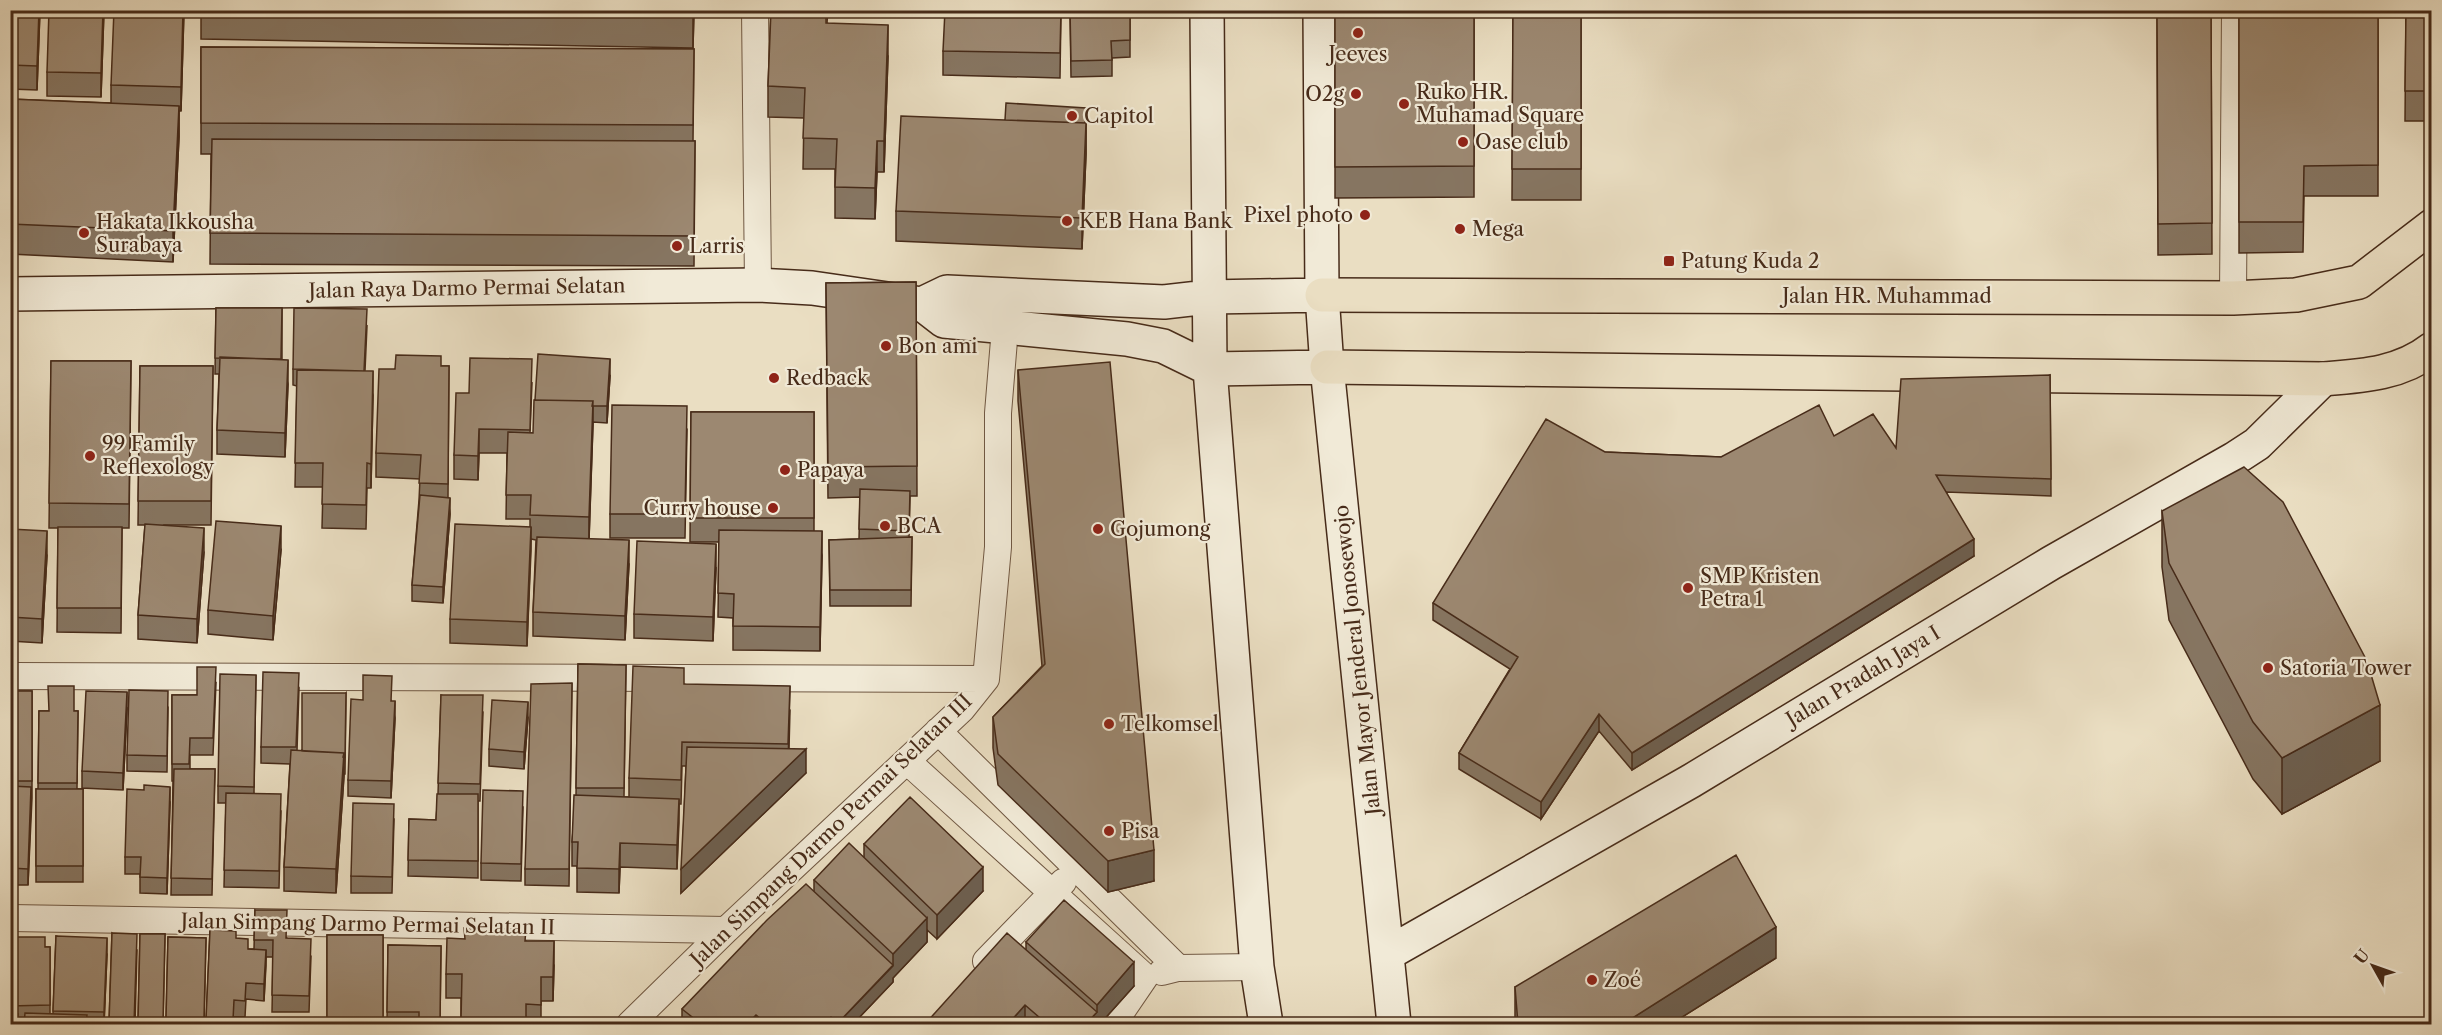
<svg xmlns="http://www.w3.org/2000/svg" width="2442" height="1035" viewBox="0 0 2442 1035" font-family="'Libre Caslon Text',serif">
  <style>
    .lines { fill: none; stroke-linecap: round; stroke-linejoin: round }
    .street-casing { stroke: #705843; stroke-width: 28 }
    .secondary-casing { stroke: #472b19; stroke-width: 36 }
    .primary-casing { stroke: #472b19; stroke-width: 36 }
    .street { stroke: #f1ead7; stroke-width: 26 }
    .secondary { stroke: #f1ead7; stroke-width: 33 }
    .primary { stroke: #eadec2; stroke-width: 33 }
    .wall { fill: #867561; stroke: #472b19; stroke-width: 1.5 }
    .shaded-wall { fill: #6d5f4f; stroke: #472b19; stroke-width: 1.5 }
    .building { fill: #9c8871; stroke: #472b19; stroke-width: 1.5 }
    .poi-dot { fill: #8f2418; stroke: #f1ead7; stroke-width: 2 }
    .labels { text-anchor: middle; stroke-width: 4.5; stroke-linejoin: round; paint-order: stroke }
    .poi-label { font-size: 20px; fill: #472b19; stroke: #f1ead7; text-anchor: start }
    .street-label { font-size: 20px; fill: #472b19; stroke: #f1ead7 }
  </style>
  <rect width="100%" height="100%" fill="#eadec2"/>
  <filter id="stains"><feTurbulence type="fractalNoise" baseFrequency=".00333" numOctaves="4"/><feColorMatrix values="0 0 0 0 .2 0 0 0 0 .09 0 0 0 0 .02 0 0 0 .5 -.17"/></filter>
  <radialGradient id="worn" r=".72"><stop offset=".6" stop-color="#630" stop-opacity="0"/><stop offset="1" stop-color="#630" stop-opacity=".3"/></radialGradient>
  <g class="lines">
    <g class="street-casing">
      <path id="street" d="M755 10 758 285
        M2233 298 2235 10
        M10 676 986 679
        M938 731 1178 968
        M908 762 1145 977
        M10 918 726 930
        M986 961 1063 882
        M1162 972 1178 968 1257 967
        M630 1024 726 930 962 709 986 679 998 547V413L1005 328
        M1113 1024 1145 977"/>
    </g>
    <g class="secondary-casing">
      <path id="secondary" d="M1207 10 1210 369 1257 967 1266 1024
        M1320 10 1322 295 1327 367 1394 1024
        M10 294 758 285 812 288 922 304 944 321 1127 339 1163 346 1210 369 1327 367
        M922 304 947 292 1164 302 1208 297 1322 295
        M1387 954 1691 781 2051 563 2234 459 2257 444 2323 379"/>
    </g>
    <g class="primary-casing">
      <path id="primary" d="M1322 295 2233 298 2296 295 2359 282 2432 226
        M1327 367 2323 379C2362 376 2400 374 2432 349"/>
    </g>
    <use href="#street" class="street"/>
    <use href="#secondary" class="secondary"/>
    <use href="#primary" class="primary"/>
  </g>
  <path class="wall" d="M10 10H40L37 90 10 89Z
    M104 10 101 97 47 96V72Z
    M184 10 181 111H179V137L173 262 10 254V99L111 103V85Z
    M201 10H694L693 48 201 39Z
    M771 10H828L827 23 888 56 884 172H877L875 219 835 218V169H803L804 118 768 117V86Z
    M1061 10 1060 78 943 75V51Z
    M1070 10H1130V57L1112 58V76L1071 77Z
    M1335 10H1474V197L1335 198Z
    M1513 10H1581V200H1512Z
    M2157 10H2211L2212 254 2158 255Z
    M2239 10H2378V196H2304L2303 252 2239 253Z
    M2406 10H2432V121H2405Z
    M201 47 694 49 693 141H695L694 266 210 264 211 154H201Z
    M1086 108V154L1082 249 896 241V211L1005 120Z
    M916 282 917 496H910L909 537H912L911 606H830L829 540 859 539 860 497 828 498 826 283Z
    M216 308H282V360L288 384 285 457 217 454V430L219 374H215Z
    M367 326 365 371 373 395 371 488H367L366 529 322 528 323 487H295L297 386 293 385V369Z
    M51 361H131L129 528H122L121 633 57 632 58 528H49Z
    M140 366H213L211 525H165L204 552 197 643 138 639V615L145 525H138Z
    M441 366H449L448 498 450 514 443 603 412 601V585L419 500 420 479 376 477V453L395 369Z
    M1018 370 1154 881 1108 892 998 785 993 748V717L1042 666 1018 401Z
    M2050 375 2051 496 1946 492 1974 556 1632 770 1599 731 1541 819 1459 769V753L1510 669 1433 620V603L1605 452 1721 457 1834 436 1896 448Z
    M610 376 607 423 593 422 589 539 629 564 625 640 533 636V612L536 540 531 539 527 646 450 643V619L530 527V519H506L507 453H479L478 480 454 479V455L469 393 532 383 530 433H533Z
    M691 412H814V531L822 555 820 651 733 650V618L718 617 719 542H690Z
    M687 430 685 538H610V514Z
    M2162 511 2380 761 2282 814 2253 779 2169 620 2162 567Z
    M10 529 47 555 42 643 10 641Z
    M281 550 273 640 208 634V610Z
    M716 568 713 641 634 638V614Z
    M578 664 626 665 624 797H629V778L684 684 790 710 789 749 806 773 681 893 686 766H682L681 804H679L677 869 620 867 619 893 577 892V866H572V842L576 795Z
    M256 675 254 793 281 811 279 888 224 887 226 803H218V786Z
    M216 683 213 755H190V769H215L212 895H171L173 781H172V695H197Z
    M572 683 569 886 525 885V869Z
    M299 689 297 751H302L346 693 345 774H344L336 893 284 891V867L290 764 261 763V747Z
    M10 691H32V798L28 885H10Z
    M441 695 483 712 480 801H478V878L408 876 409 819 436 820 438 794Z
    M391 701 395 718 391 798 348 796V780Z
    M168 708 167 772 127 771V755Z
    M127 709 123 790 82 788V771Z
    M39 711H78L77 789H83V882H36V789H38Z
    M528 718 524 769 489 766V749Z
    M170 803 167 894 140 893V874H125V857Z
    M523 808 521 881 481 880V863Z
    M394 820 392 893H351V876Z
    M864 844 983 891 937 939 927 930V942L893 978V982L853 1024H682V1009L814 891V880L864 858Z
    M255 910 287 938 311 956 309 1012H272L273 957H266L264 1001 246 999 245 1017H234V1024H206L210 930 236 939 248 949H254Z
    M112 933 137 950 135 1024H109Z
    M140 934H165L163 1024H138Z
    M327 935H383V1024H327Z
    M56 936 107 954 104 1024H24V1022H18L10 1024V947H50V1014H53Z
    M168 937 206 938 204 1024H166Z
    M526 941 554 965 553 1001H541V1024H387L388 945 441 946 440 1024H461V998H446V974Z
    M1026 942 1134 986 1100 1024H1028L1025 1022 1023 1024H925L1026 949Z
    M1776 958 1671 1024H1515V987Z"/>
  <path class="shaded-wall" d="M39 10H40L37 90V66Z
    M103 10H104L101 97V73Z
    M183 10H184L181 111V87Z
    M693 10H694L693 48Z
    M888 25V56L884 172V141Z
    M179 106V137L173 262V231Z
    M1086 108V154L1082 249V218Z
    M877 141V172L875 219V188Z
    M610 359V376L607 423V406Z
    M288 360V384L285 457V433Z
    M373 371V395L371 488V464Z
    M593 401V425L589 541V517Z
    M479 429V453L478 480V456Z
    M450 498V514L443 603V587Z
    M281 526V550L273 640V616Z
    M531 527V551L527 646V622Z
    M204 528V552L197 643V619Z
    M47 531V555L42 643V619Z
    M822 531V555L820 651V627Z
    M1974 539V556L1632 770V753Z
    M629 540V564L625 640V616Z
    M716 544V568L713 641V617Z
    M790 686 788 766 806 749V773L681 893V869L788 766Z
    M127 692V709L123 790V773Z
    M395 701V718L391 798V781Z
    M528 702V718L524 769V752Z
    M2380 705V761L2282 814V758Z
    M1599 714V731L1541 819V802Z
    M344 753V777L336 893V869Z
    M31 787V804L28 885V869Z
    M170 787V803L167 894V878Z
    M679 799V823L677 869V845Z
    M620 843V867L619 893V869Z
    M1154 850V881L1108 892V861Z
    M983 867V891L937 939V915Z
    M927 918V942L893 978V982L853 1024H837L893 966V954Z
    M1776 927V958L1671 1024H1623Z
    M107 938V954L104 1024V1012Z
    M554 941V965L553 1001V977Z
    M266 950V966L264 1001V984Z
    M1134 962V986L1100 1024H1086L1097 1012V1005Z
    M1025 1005V1022L1023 1024H1008Z
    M756 1015V1024H747Z
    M831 1017V1024H824Z"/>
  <path class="building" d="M10 10H39L37 66 10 65Z
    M49 10H103L101 73 47 72Z
    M114 10H183L181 87 111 85Z
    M332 10H693V17Z
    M771 10H826V23L888 25 884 141H877L875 188 835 187 837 139 803 138 805 88 768 86Z
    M945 10H1061L1060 53 943 51Z
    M1070 10H1130V40L1111 41 1112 60 1071 61Z
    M1335 10H1474V166L1335 167Z
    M1513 10H1581V169H1512Z
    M2157 10H2211L2212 223 2158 224Z
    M2239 10H2378V165L2304 166 2303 222H2239Z
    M2406 10H2432V91H2405Z
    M201 47 694 49 693 125 201 123Z
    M10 99 179 106 173 231 10 224Z
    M1006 103 1086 108 1085 123 1005 120Z
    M901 116 1086 123 1082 218 896 211Z
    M212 139 695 141 694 236 210 233Z
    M916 282 917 466 828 467 826 283Z
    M216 308H282L281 359 215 358Z
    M294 308 367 309 364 371 293 369Z
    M538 354 610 359 607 406H592L593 401 535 400Z
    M396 355 441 356V366H449L448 484 419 483 421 455 376 453 379 369H395Z
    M220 357 288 360 285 433 217 430Z
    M470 358 532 359 530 430 479 429 478 456 454 455 456 393H469Z
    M51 361H131L129 504 49 503Z
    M1110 362 1154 850 1108 861 998 754 993 717 1045 664 1018 370Z
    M140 366H213L211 501H138Z
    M297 370 373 371 371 464 367 463 366 505 322 504 323 463H295Z
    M2050 375 2051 479 1936 475 1974 539 1632 753 1599 714 1541 802 1459 753 1518 657 1433 603 1546 419 1605 452 1721 457 1819 405 1834 436 1873 414 1896 448 1901 379Z
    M534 400 593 401 589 517 530 515 531 495H506L508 432 533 433Z
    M612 405 687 406 685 514H610Z
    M691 412H814V518H690Z
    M2244 467 2283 502 2367 661 2380 705 2282 758 2253 722 2169 563 2162 511Z
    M860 489 910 491 909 531 859 529Z
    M420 495 450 498 443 587 412 585Z
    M216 521 281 526 273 616 208 610Z
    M145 524 204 528 197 619 138 615Z
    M455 524 531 527 527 622 450 619Z
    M58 527H122L121 608H57Z
    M10 529 47 531 42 619 10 617Z
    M719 530 822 531 820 627 733 626 734 594 718 593Z
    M537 537 629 540 625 616 533 612Z
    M912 537 911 590H830L829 540Z
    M637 541 716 544 713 617 634 614Z
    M578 664 626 665 624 788H576Z
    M633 666 684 668V684L790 686 788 744 682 742 681 780 629 778Z
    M197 667H216L213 738H190L189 764H172V695H197Z
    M263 672 299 673 296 747H261Z
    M220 674 256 675 254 787 218 786Z
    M363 675 392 676 391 701H395L391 781 348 780 351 699 363 700Z
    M572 683 569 869H525L531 684Z
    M48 686H74V711H78L77 783H38L39 711H49Z
    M129 690 168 691 167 756 127 755Z
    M10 691H32V781H10Z
    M86 691 127 692 123 773 82 771Z
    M302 693H346L345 757H343L344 753 302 751Z
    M441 695H483L480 784 438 783Z
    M492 700 528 702 524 752 489 749Z
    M687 747 806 749 681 869Z
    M291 750 344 753 336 869 284 867Z
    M174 769H215L212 879 171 878Z
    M144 785 170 787 167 878 140 877 141 857H125L127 789 144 790Z
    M10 786 31 787 28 869 10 868Z
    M36 789H83V866H36Z
    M483 790 523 791 521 864 481 863Z
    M226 793 281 794 279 871 224 870Z
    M437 794H478V861L408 860 409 819 436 820Z
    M574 795 679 799 677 845 620 843 619 869 577 868 578 842H572Z
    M910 797 983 867 937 915 864 844Z
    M353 803 394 804 392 877 351 876Z
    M849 843 927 918 893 954 814 880Z
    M1736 855 1776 927 1623 1024H1518L1515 987Z
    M806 884 893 965 837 1024 831 1017 824 1024H767L756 1015 747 1024H701L682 1009 767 920Z
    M1064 900 1134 962 1097 1005 1026 942Z
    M255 910H287L286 938 311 939 309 996 272 995 273 940H254Z
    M464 928 526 929 525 941H554L553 977H541V1005L526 1004V1022L461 1020 462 974H446L447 938 465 939Z
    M210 930 236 931V938L248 939V949L266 950 264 984 246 983 245 1001 234 1000 233 1020 206 1019Z
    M112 933 137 934 134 1024 109 1023Z
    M1007 933 1097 1012 1086 1024H1047L1025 1005 1008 1024H925Z
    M140 934H165L163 1022H138Z
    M327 935H383V1019L327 1020Z
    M56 936 107 938 104 1012 53 1011Z
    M15 937H45V947H50V1005L10 1006V947H15Z
    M168 937 206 938 204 1018H166Z
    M388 945 441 946 440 1020H419V1012H387Z
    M25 1013 87 1015 86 1024H24Z
    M10 1014H18L17 1024H10Z
    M167 1023 204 1024H167Z"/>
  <g class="poi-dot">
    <circle cx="1358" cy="33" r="6"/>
    <circle cx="1356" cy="94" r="6"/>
    <circle cx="1404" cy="104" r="6"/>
    <circle cx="1072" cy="116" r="6"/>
    <circle cx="1463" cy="142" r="6"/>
    <circle cx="1365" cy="215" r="6"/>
    <circle cx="1067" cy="221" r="6"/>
    <circle cx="1460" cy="229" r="6"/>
    <circle cx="84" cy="233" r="6"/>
    <circle cx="677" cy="246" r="6"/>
    <rect x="1663" y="255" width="12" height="12" rx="3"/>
    <circle cx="886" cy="346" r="6"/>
    <circle cx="774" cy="378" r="6"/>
    <circle cx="90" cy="456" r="6"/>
    <circle cx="785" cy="470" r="6"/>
    <circle cx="773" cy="508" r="6"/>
    <circle cx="885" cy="526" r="6"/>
    <circle cx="1098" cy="529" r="6"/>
    <circle cx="1688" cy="588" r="6"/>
    <circle cx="2268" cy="668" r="6"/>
    <circle cx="1109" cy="724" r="6"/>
    <circle cx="1109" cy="831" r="6"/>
    <circle cx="1592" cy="980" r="6"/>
  </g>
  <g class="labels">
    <g class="poi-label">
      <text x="1358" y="61" text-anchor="middle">Jeeves</text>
      <text x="1416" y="99">Ruko HR.<tspan x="1416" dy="23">Muhamad Square</tspan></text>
      <text x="1344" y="101" text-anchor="end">O2g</text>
      <text x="1084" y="123">Capitol</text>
      <text x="1475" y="149">Oase club</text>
      <text x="1353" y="222" text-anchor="end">Pixel photo</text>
      <text x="1079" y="228">KEB Hana Bank</text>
      <text x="96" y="229">Hakata Ikkousha<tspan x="96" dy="23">Surabaya</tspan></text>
      <text x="1472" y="236">Mega</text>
      <text x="689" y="253">Larris</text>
      <text x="1681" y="268">Patung Kuda 2</text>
      <text x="898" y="353">Bon ami</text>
      <text x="786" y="385">Redback</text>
      <text x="102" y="451">99 Family<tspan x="102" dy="23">Reflexology</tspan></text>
      <text x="797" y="477">Papaya</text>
      <text x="761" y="515" text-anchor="end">Curry house</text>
      <text x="897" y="533">BCA</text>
      <text x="1110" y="536">Gojumong</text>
      <text x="1700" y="583">SMP Kristen<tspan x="1700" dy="23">Petra 1</tspan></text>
      <text x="2280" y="675">Satoria Tower</text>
      <text x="1121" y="731">Telkomsel</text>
      <text x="1121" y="838">Pisa</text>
      <text x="1604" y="987">Zoé</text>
    </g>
    <g class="street-label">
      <text transform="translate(467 288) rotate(-1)" y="7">Jalan Raya Darmo Permai Selatan</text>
      <text x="1887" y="303">Jalan HR. Muhammad</text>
      <text transform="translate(1357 660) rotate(-96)" y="7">Jalan Mayor Jenderal Jonosewojo</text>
      <text transform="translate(1863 676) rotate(-31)" y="7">Jalan Pradah Jaya I</text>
      <text transform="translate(831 830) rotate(-44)" y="7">Jalan Simpang Darmo Permai Selatan III</text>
      <text transform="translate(368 924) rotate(1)" y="7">Jalan Simpang Darmo Permai Selatan II</text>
    </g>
  </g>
  <rect width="2442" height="1035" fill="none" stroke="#eadec2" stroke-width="36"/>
  <rect x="12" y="12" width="2418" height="1011" fill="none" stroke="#472b19" stroke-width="3"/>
  <rect x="18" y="18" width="2406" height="999" fill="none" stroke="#472b19" stroke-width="1.5"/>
  <g transform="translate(2373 966) rotate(310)" stroke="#f1ead7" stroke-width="4.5" paint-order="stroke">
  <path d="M0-4.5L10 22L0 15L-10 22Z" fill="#472b19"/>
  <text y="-9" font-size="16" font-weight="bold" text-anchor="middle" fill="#472b19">U</text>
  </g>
  <rect width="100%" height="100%" filter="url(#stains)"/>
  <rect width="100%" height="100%" fill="url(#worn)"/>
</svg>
